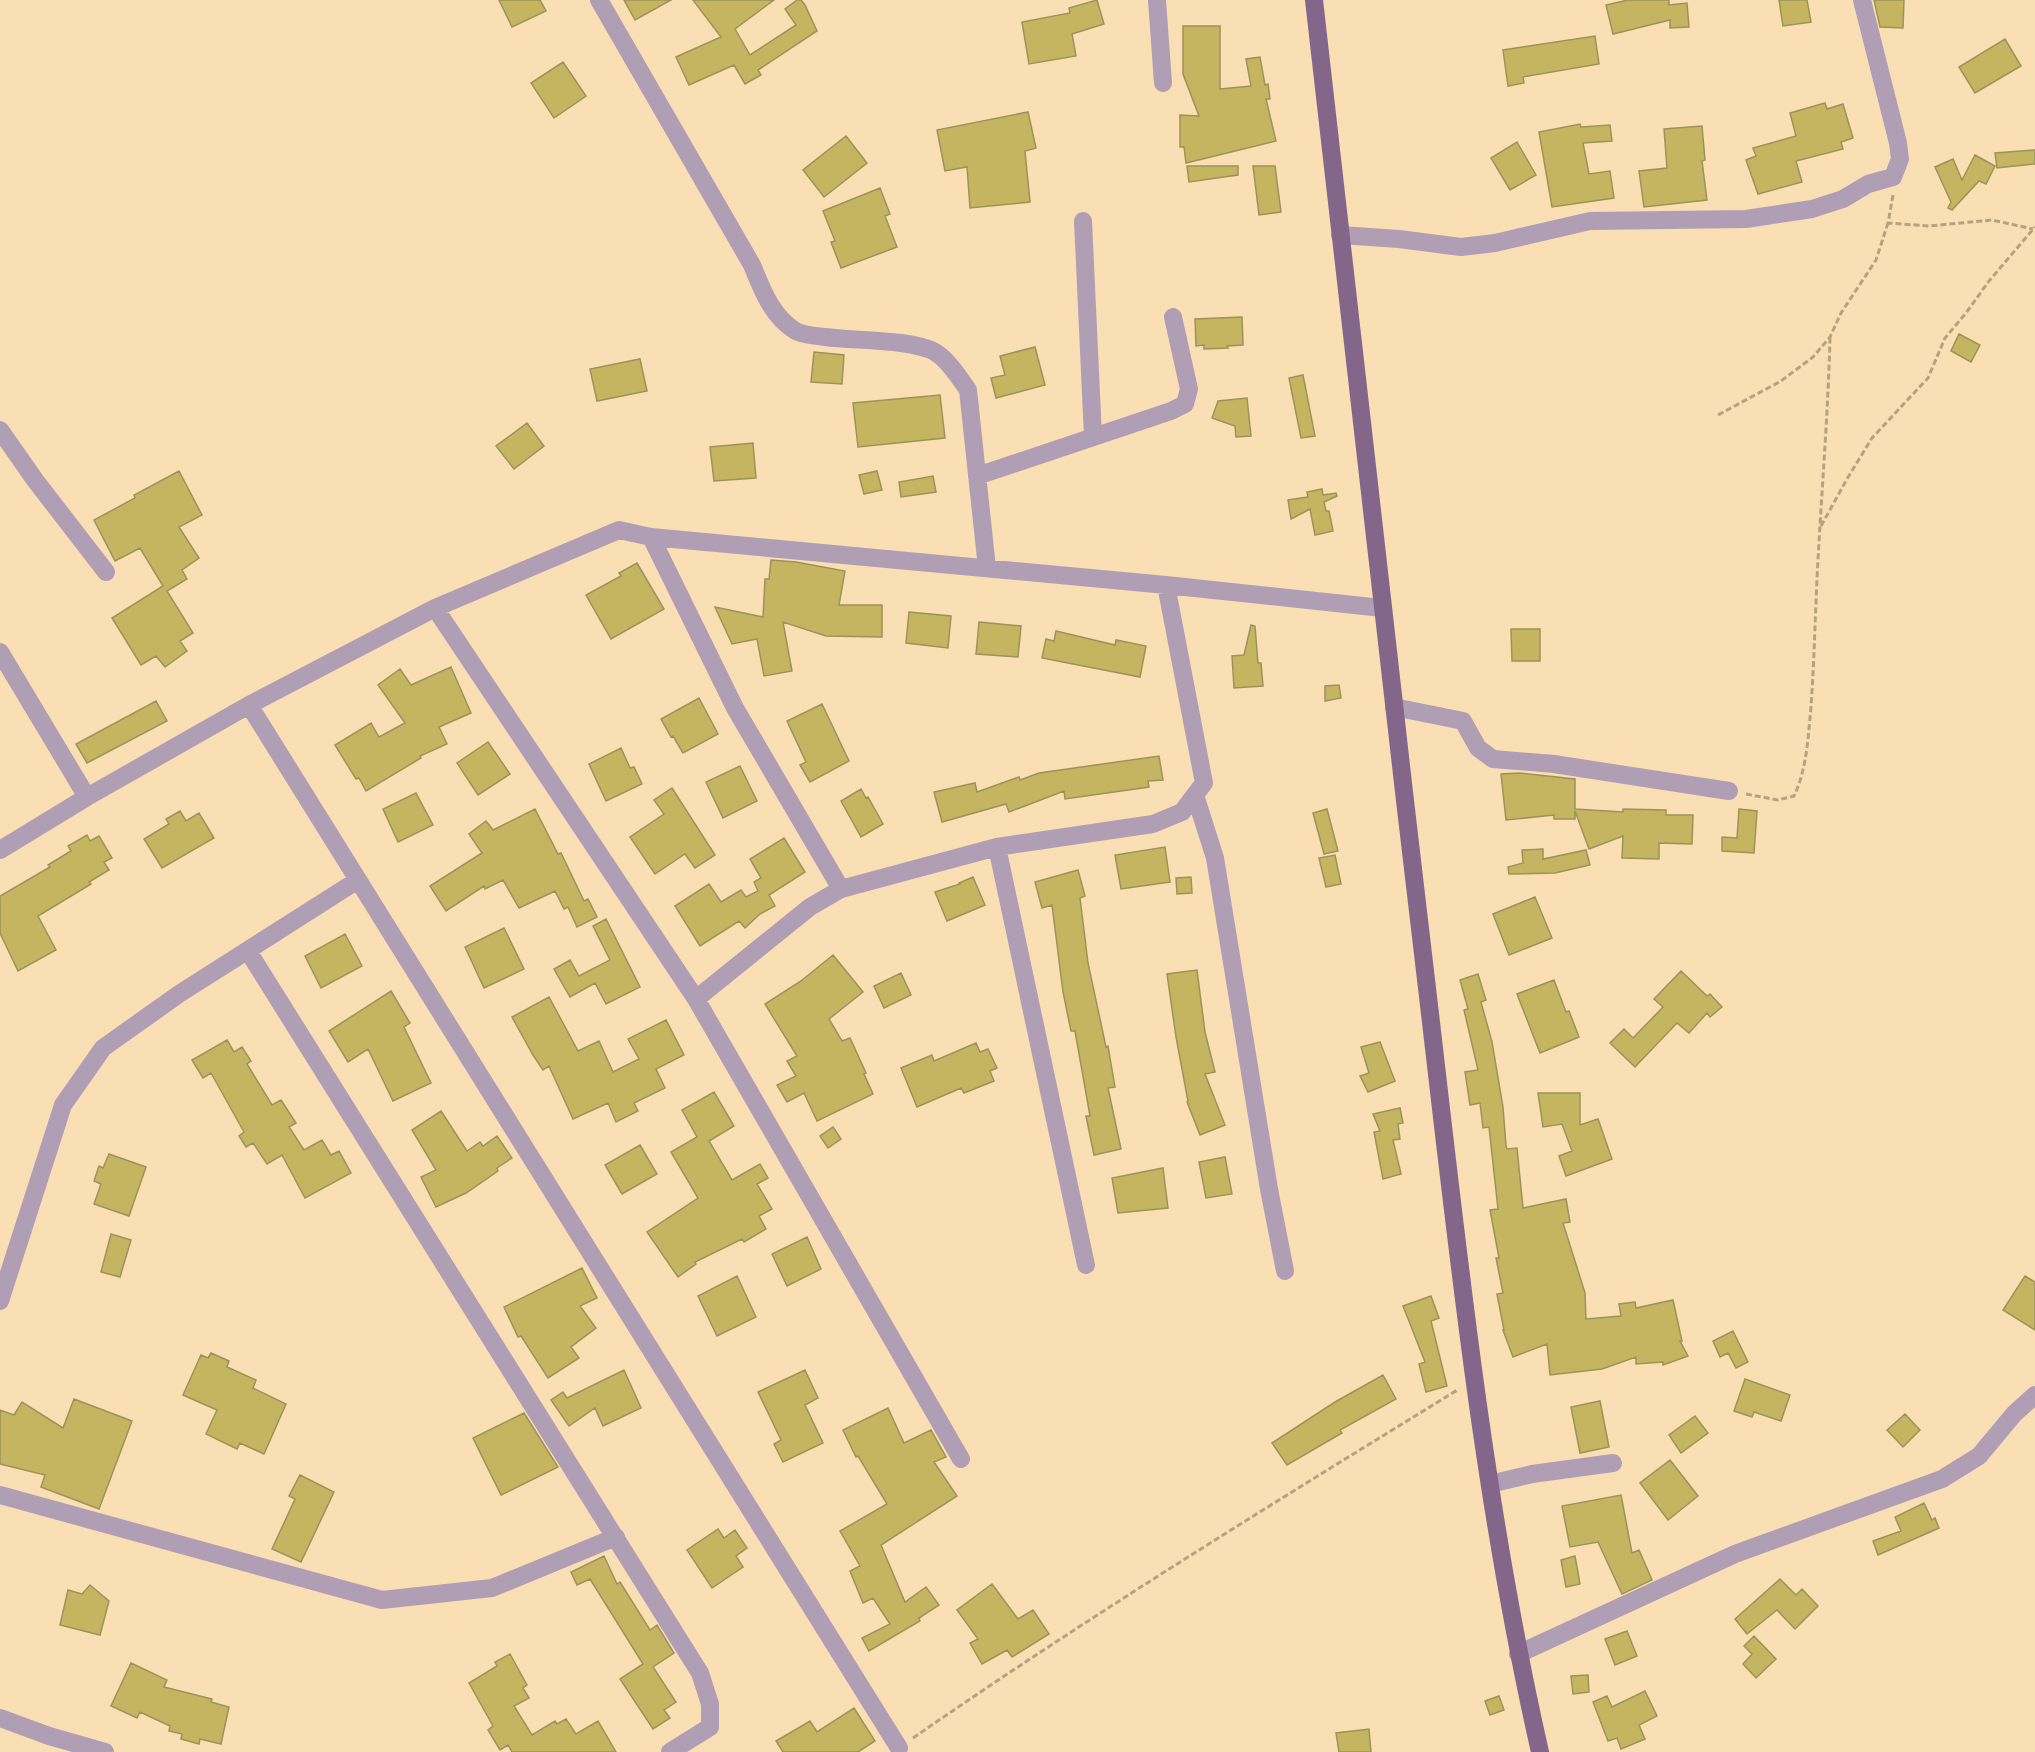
<svg xmlns="http://www.w3.org/2000/svg" width="2035" height="1752" viewBox="0 0 2035 1752" font-family="Literata,serif">
  <style>
    .building { fill: #c5b560; stroke: #9d9359; stroke-width: 1.5 }
    .lines { fill: none; stroke-linecap: round; stroke-linejoin: round }
    .path { stroke: #b8a27e; stroke-width: 3; stroke-dasharray: 6 3; stroke-linecap: butt }
    .minor { stroke: #b09fb4; stroke-width: 18 }
    .major { stroke: #84668b; stroke-width: 18 }
  </style>
  <rect width="100%" height="100%" fill="#fadfb5"/>
  <path class="building" d="M499 0H540L546 11 512 27Z
    M624 0H671L635 20Z
    M693 0H774L735 29 750 55 796 25 785 9 797 0H801L805 5 817 31 758 70 761 75 745 84 734 65 689 85 676 57 721 37Z
    M1097 0 1104 24 1072 34 1076 56 1029 64 1022 22 1070 13 1069 8Z
    M1628 0H1669V5L1687 3 1689 27 1670 28V20L1613 34 1606 5Z
    M1779 0H1807L1811 22 1783 26Z
    M1874 0H1904L1903 28 1880 27Z
    M1183 26H1220V89L1251 86 1246 59 1260 57 1265 85 1268 84 1270 99H1266L1276 141 1186 163 1184 147H1180V115L1199 116 1183 74Z
    M1595 36 1599 64 1523 77 1524 83 1508 86 1503 50Z
    M2005 39 2021 66 1975 93 1959 67Z
    M563 62 586 96 554 118 531 83Z
    M1825 103 1827 109 1843 104 1853 138 1841 142 1843 149 1796 161 1802 182 1758 194 1746 160 1756 156 1753 148 1796 136 1790 113Z
    M1028 112 1036 148 1025 151 1030 202 970 208 967 167 945 171 937 130Z
    M1580 124 1581 127 1610 125 1612 141 1583 143 1589 174 1610 171 1614 198 1552 207 1539 132Z
    M1702 126 1705 160 1702 161 1707 200 1644 207 1639 171 1667 168 1664 129Z
    M846 136 867 163 824 197 803 170Z
    M1517 142 1536 175 1510 190 1491 158Z
    M2035 150V164L1997 168 1995 153Z
    M1975 155 1995 166 1986 184 1979 181 1952 210 1948 208 1951 202 1935 167 1953 159 1962 180Z
    M1187 166H1238V175L1189 182Z
    M1253 166H1275L1281 212 1259 215Z
    M880 188 890 214 885 216 897 247 841 268 831 242 835 241 823 211Z
    M1242 317 1243 345 1227 346 1228 348 1204 349V345L1196 346 1195 319Z
    M1959 334 1980 345 1971 362 1951 351Z
    M1035 347 1045 385 996 398 991 378 1005 375 1000 356Z
    M814 352 844 355 842 384 811 382Z
    M640 359 647 391 597 401 590 369Z
    M1303 375 1315 436 1301 438 1289 378Z
    M940 395 945 438 858 447 853 403Z
    M1247 398 1251 436 1236 437 1235 426 1212 418 1218 401Z
    M527 423 544 446 514 469 496 446Z
    M753 443 756 478 714 481 710 447Z
    M179 471 202 515 179 527 199 558 182 570 187 579 167 591 193 633 180 641 187 651 165 667 156 656 141 665 112 618 163 586 140 548 115 561 94 520 135 498 134 495Z
    M877 471 882 490 864 494 859 475Z
    M933 476 936 492 901 497 899 482Z
    M1322 489 1323 495 1336 493 1337 496 1324 502 1326 511H1329L1333 531 1315 535 1310 509 1291 519 1288 500 1308 497 1307 492Z
    M771 560 796 562 845 571 839 605H882V637L826 636 783 622 792 671 764 676 757 639 732 644 715 607 763 617 765 579H769Z
    M637 563 664 609 611 639 586 595 621 576 619 573Z
    M909 612 951 616 948 648 906 643Z
    M979 622 1021 626 1018 657 976 654Z
    M1251 625 1255 626 1258 663H1261L1263 686 1234 688 1232 656 1244 655Z
    M1511 629H1540V661H1512Z
    M1056 631 1115 645 1116 640 1146 646 1140 677 1042 658 1046 639 1054 641Z
    M451 667 471 713 439 727 447 744 420 756 421 758 366 791 359 778 356 779 335 745 371 723 379 737 405 723 378 685 400 669 411 685Z
    M1339 685 1341 698 1325 701V686Z
    M699 698 718 734 683 753 673 736 671 737 661 719Z
    M156 701 167 721 87 763 76 744Z
    M822 704 849 761 810 782 800 765 806 762 787 721Z
    M488 742 510 774 478 795 457 763Z
    M621 748 630 768 634 767 642 784 606 801 589 764Z
    M1159 756 1163 780 1148 781 1149 787 1065 799 1064 791 1009 812 1006 804 942 822 934 792 975 783 977 792 1019 777 1020 780 1039 773Z
    M740 766 757 801 723 818 706 782Z
    M1520 773 1575 779V809L1623 812V809L1666 810V815H1693L1692 844 1659 843V859L1622 858 1623 836 1589 849 1575 811V819H1554V815L1506 820 1501 774Z
    M672 788 715 855 695 868 685 854 655 874 630 837 664 814 654 800Z
    M861 789 866 798 868 797 883 824 861 837 841 801Z
    M416 793 433 825 398 842 383 809Z
    M535 809 558 854 561 853 584 901 588 899 597 917 577 927 568 907 564 909 555 891 519 908 503 880 485 889 484 886 446 911 430 886 482 853 469 834 486 821 493 830Z
    M1327 809 1338 851 1324 854 1313 813Z
    M1739 809 1757 811 1754 853 1722 851V837L1737 838Z
    M180 811 186 821 199 813 214 838 162 868 144 839 169 824 166 819Z
    M87 835 90 841 99 836 112 858 104 862 109 870 89 882 91 884 38 916 56 950 18 971 0 933V896L50 867 48 865 71 851 68 846Z
    M784 838 805 872 769 895 775 906 760 914 745 928 739 921 700 946 675 906 709 884 721 902 741 890 746 897 758 891 754 882 761 878 750 859Z
    M1165 847 1170 882 1121 889 1115 855Z
    M1543 849V859L1586 850 1590 865 1555 873 1509 874 1508 867 1523 863 1522 850Z
    M1335 855 1341 884 1326 887 1319 858Z
    M1078 870 1085 896 1080 898 1088 963 1106 1047 1108 1046 1115 1087 1108 1088 1121 1149 1094 1155 1086 1116H1090L1075 1031H1071L1063 992 1052 905 1042 908 1035 882Z
    M973 877 985 905 947 921 935 892 960 884 959 883Z
    M1191 877 1192 893 1177 894 1176 878Z
    M1535 897 1552 938 1509 955 1493 914Z
    M606 919 640 987 606 1004 595 983 570 997 554 969 570 960 579 976 610 960 593 926Z
    M504 928 524 969 484 988 465 947Z
    M345 934 362 966 321 988 305 956Z
    M833 955 863 992 829 1019 842 1041 850 1038 866 1073 864 1074 873 1094 817 1121 804 1093 787 1102 777 1085 796 1076 787 1061 797 1056 765 1004 801 981Z
    M1197 970 1205 1032 1215 1072 1205 1074 1225 1125 1200 1135 1187 1102 1188 1101 1176 1037 1167 974Z
    M1681 971 1707 996 1710 994 1722 1007 1710 1017 1707 1013 1689 1033 1677 1023 1635 1067 1610 1043 1624 1029 1633 1038 1663 1007 1654 999Z
    M901 973 911 995 884 1008 874 986Z
    M1478 974 1486 1000 1481 1002 1492 1042 1503 1107 1506 1146 1507 1149 1517 1148 1523 1208 1566 1199 1570 1222 1563 1223 1585 1293 1586 1319 1621 1316 1619 1304 1635 1302 1636 1308 1673 1300 1682 1341H1680L1688 1356 1663 1365V1362L1636 1364V1357L1602 1369 1550 1375 1547 1344 1513 1357 1503 1330H1504L1497 1294 1503 1293 1496 1258H1499L1490 1210 1498 1209 1489 1127 1483 1128 1480 1103 1470 1105 1465 1072 1478 1070 1464 1010 1468 1009 1460 980Z
    M1554 980 1566 1012 1569 1011 1579 1037 1540 1053 1517 994Z
    M391 991 410 1023 404 1027 431 1083 393 1101 368 1049 348 1062 329 1031Z
    M549 997 578 1051 599 1041 613 1072 639 1059 628 1039 666 1020 684 1055 656 1069 665 1088 634 1103 638 1111 616 1122 608 1103 573 1119 549 1066 543 1070 533 1055 512 1017Z
    M227 1040 234 1052 242 1047 251 1061 247 1064 272 1105 281 1100 296 1123 289 1127 304 1150 322 1140 331 1155 339 1151 351 1173 305 1198 282 1155 267 1164 253 1143 246 1147 239 1136 244 1132 211 1073 203 1078 192 1060Z
    M1380 1042 1395 1081 1368 1092 1360 1076 1369 1073 1361 1047Z
    M976 1043 980 1052 988 1049 997 1068 990 1071 994 1081 964 1093 961 1088 917 1107 901 1068 932 1055 934 1061Z
    M714 1092 734 1126 709 1141 732 1180 760 1164 768 1178 757 1184 772 1209 759 1216 766 1229 744 1242 742 1239 695 1262 696 1264 678 1277 647 1232 698 1198 671 1152 697 1137 682 1110Z
    M1538 1093H1580V1125L1598 1119 1612 1159 1566 1176 1559 1156 1572 1151 1562 1124 1543 1127Z
    M1400 1108 1403 1123 1398 1124 1400 1139 1393 1140 1401 1174 1383 1179 1374 1132 1380 1131 1373 1114Z
    M441 1111 467 1151 480 1142 483 1146 497 1136 512 1158 497 1168 498 1171 466 1193 436 1207 421 1177 436 1170 412 1130Z
    M833 1127 841 1139 828 1148 820 1136Z
    M640 1145 657 1174 622 1194 605 1165Z
    M109 1154 146 1167 129 1216 94 1204 101 1184 94 1181 99 1166 103 1168Z
    M1225 1157 1232 1194 1206 1198 1199 1162Z
    M1163 1168 1168 1208 1118 1213 1112 1178Z
    M111 1234 131 1240 120 1277 101 1272Z
    M807 1237 821 1269 787 1286 772 1254Z
    M582 1268 597 1298 580 1306 596 1328 571 1347 579 1358 548 1378 521 1336 518 1337 504 1307Z
    M737 1276 756 1317 717 1336 698 1296Z
    M2025 1276 2035 1282V1330L2003 1310Z
    M1431 1296 1439 1318 1431 1321 1447 1386 1426 1392 1419 1364 1425 1362 1403 1306Z
    M1733 1331 1748 1362 1736 1368 1728 1353 1720 1357 1713 1341Z
    M211 1353 229 1361 227 1367 256 1380 253 1388 286 1404 264 1454 240 1443 237 1449 206 1434 217 1410 183 1395 201 1355 208 1358Z
    M624 1370 641 1408 603 1426 595 1408 569 1426 551 1400 563 1392 567 1398Z
    M805 1370 818 1398 805 1405 823 1443 783 1462 774 1444 781 1440 758 1392Z
    M1383 1375 1396 1399 1340 1430 1342 1433 1287 1465 1272 1443 1335 1402Z
    M1745 1379 1790 1395 1781 1421 1754 1412 1752 1417 1734 1411Z
    M74 1399 132 1421 99 1509 41 1487 45 1475 0 1464V1410L14 1415 22 1402 63 1428Z
    M1600 1401 1609 1447 1580 1453 1571 1407Z
    M888 1408 904 1443 931 1430 946 1457 934 1462 957 1496 881 1545 905 1602 926 1587 939 1605 919 1618 920 1621 869 1651 862 1638 890 1624 873 1598 863 1603 850 1571 860 1566 840 1531 887 1504 858 1456 856 1457 843 1430Z
    M524 1413 558 1467 501 1495 473 1438Z
    M1905 1414 1920 1430 1903 1447 1887 1430Z
    M1695 1416 1708 1433 1681 1453 1669 1435Z
    M1670 1460 1698 1496 1668 1520 1640 1483Z
    M300 1475 334 1492 301 1562 272 1549 295 1499 289 1496Z
    M1621 1495 1632 1553 1639 1550 1652 1580 1622 1594 1598 1542 1570 1547 1562 1506Z
    M1924 1503 1932 1520 1935 1518 1939 1528 1878 1555 1873 1541 1901 1531 1895 1517Z
    M718 1529 724 1538 735 1530 747 1548 736 1556 743 1567 712 1588 687 1550Z
    M604 1556 617 1584 620 1582 650 1630 657 1625 674 1653 653 1667 676 1702 664 1710 670 1718 653 1729 620 1679 643 1664 590 1579 577 1585 571 1572Z
    M1575 1556 1580 1584 1566 1587 1561 1560Z
    M1780 1579 1796 1595 1802 1589 1818 1606 1795 1629 1777 1610 1747 1634 1735 1619Z
    M992 1584 1018 1619 1033 1610 1049 1634 1012 1657 1007 1650 982 1664 970 1643 978 1639 957 1610Z
    M90 1585 109 1601 100 1635 60 1625 68 1590 82 1594Z
    M1627 1631 1637 1656 1615 1665 1605 1639Z
    M1754 1636 1776 1659 1756 1678 1743 1664 1752 1654 1744 1646Z
    M510 1654 527 1685 523 1688 529 1698 514 1706 532 1735 555 1721 557 1724 566 1719 576 1734 598 1721 616 1752H512L508 1745 500 1750 488 1730 493 1726 469 1683 497 1666 495 1662Z
    M131 1663 167 1680 164 1687 212 1699 211 1702 229 1707 221 1744 200 1739 199 1744 181 1739 182 1734 169 1731 170 1726 140 1712 137 1718 111 1706Z
    M1588 1675 1589 1692 1573 1694 1571 1676Z
    M1645 1691 1657 1716 1639 1725 1645 1739 1621 1749 1617 1738 1608 1741 1593 1702 1607 1696 1612 1707Z
    M1499 1696 1504 1710 1490 1715 1485 1701Z
    M854 1708 875 1741 858 1752H783L776 1741 810 1721 817 1732Z
    M1369 1729 1371 1752H1339L1336 1733Z"/>
  <g class="lines">
    <path class="path" d="M1893 195 1888 223 1929 226 1992 220 2033 229
      M1718 415 1781 381 1813 357 1830 337 1841 313 1876 260 1888 223
      M1821 526 1847 479 1872 438 1928 378 1945 338 1966 313 1989 281 2035 227
      M1746 794 1778 800 1794 796C1807 769 1808 737 1811 707 1814 664 1815 622 1817 579 1821 498 1828 418 1830 337
      M913 1738C1091 1615 1275 1502 1459 1389"/>
    <path class="minor" d="M599 0 752 265C762 289 771 315 794 330 801 335 816 336 825 337 854 341 911 339 935 352 948 360 959 377 968 390L987 568
      M1157 0 1163 83
      M1083 221 1093 437
      M1340 235 1399 239 1461 247 1495 243 1590 221 1746 219 1812 209 1843 199 1868 184 1893 177 1900 159 1898 143 1862 0
      M0 430 35 480 106 572
      M977 476 1171 411 1185 404 1189 389 1173 317
      M651 537 735 708 841 889
      M435 608 696 999 961 1459
      M0 652 87 797
      M249 705 899 1748
      M1394 707 1463 721 1478 748 1493 759 1554 764 1729 791
      M1195 795 1215 858 1269 1189 1285 1271
      M997 847 1086 1265
      M0 850 87 797 249 705 435 608 619 530 651 537 1166 585 1382 608
      M248 951 700 1673 710 1704V1727L670 1752
      M696 999 810 907 841 889 997 847 1153 824 1182 812 1204 783 1166 585
      M0 1301 63 1105 103 1048 179 994 358 880
      M1490 1484 1532 1474 1613 1463
      M0 1495 382 1600 492 1588 616 1537
      M1518 1654 1735 1554 1942 1479 1979 1456 2014 1414 2035 1395
      M0 1718 49 1736 105 1752"/>
    <path class="major" d="M1314 0C1351 330 1388 659 1427 988 1457 1244 1483 1501 1540 1752"/>
  </g>
</svg>
